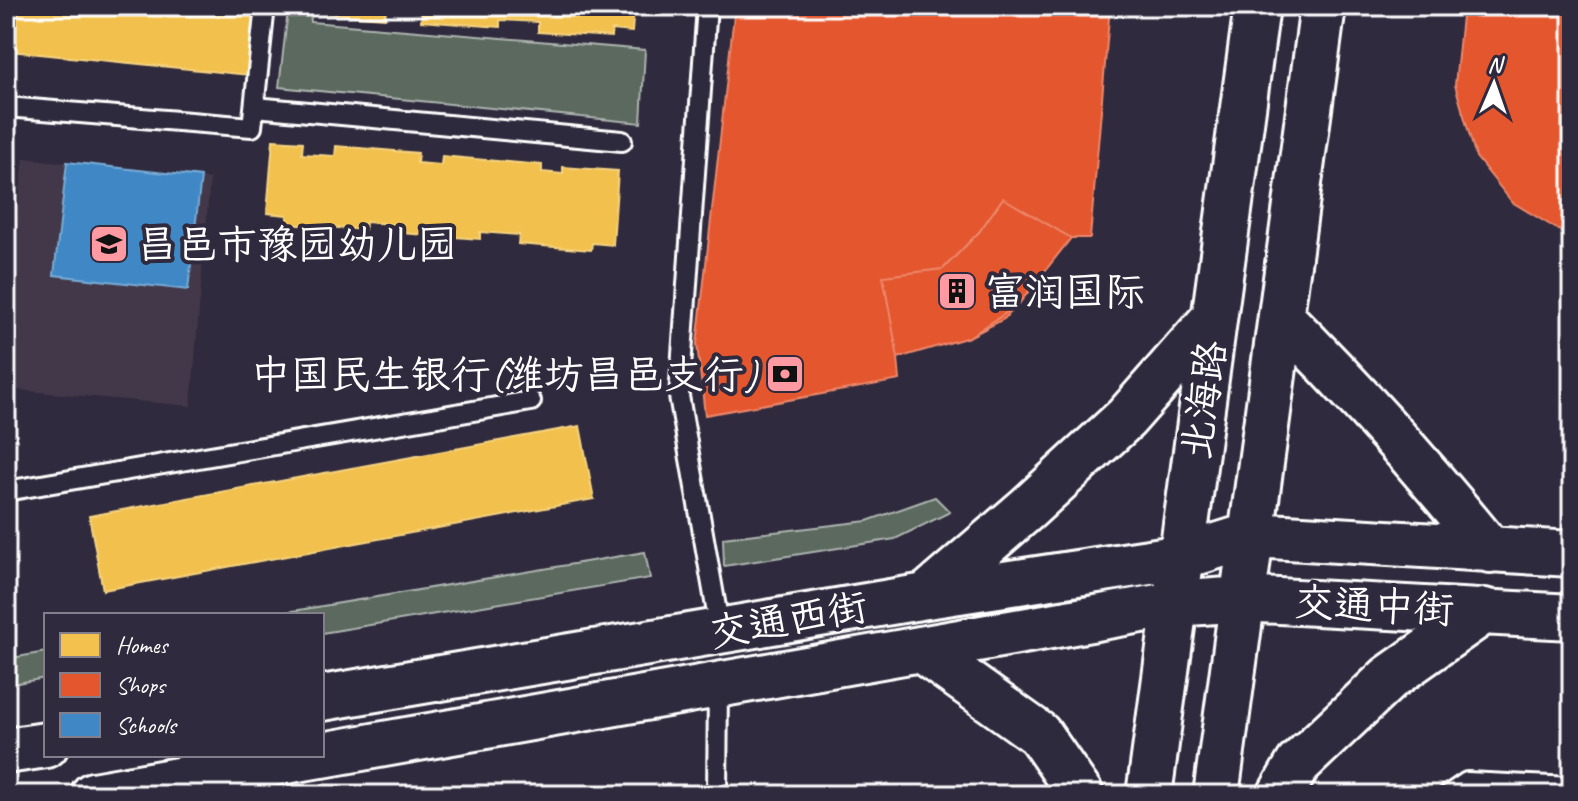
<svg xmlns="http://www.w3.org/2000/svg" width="1578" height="801" viewBox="0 0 1578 801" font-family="Caveat,'LXGW WenKai TC',sans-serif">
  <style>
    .built { fill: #433848 }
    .green { fill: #5b695f; stroke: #adb4af; stroke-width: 2 }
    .homes { fill: #f2c14e; stroke: #f6d483; stroke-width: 2 }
    .shops { fill: #e4572e; stroke: #ec896d; stroke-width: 2 }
    .schools { fill: #3f88c5; stroke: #79acd6; stroke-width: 2 }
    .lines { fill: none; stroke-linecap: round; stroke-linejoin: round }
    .service-casing { stroke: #fff; stroke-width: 24 }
    .primary-casing { stroke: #fff; stroke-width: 50 }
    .service { stroke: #2f2a3d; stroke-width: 18 }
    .primary { stroke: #2f2a3d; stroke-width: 44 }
    .labels { text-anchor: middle; stroke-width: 8; stroke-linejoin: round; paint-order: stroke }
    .poi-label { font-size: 40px; fill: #fff; stroke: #2f2a3d; text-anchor: start }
    .street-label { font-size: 40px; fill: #fff; stroke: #2f2a3d }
  </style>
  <rect width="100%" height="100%" fill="#2f2a3d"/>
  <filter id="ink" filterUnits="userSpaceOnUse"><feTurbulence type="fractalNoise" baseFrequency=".0125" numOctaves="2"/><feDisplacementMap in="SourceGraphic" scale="16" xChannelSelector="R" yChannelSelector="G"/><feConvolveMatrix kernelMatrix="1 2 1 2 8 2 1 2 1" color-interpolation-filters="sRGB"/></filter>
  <g filter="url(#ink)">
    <path class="built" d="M24 158 210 179 191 406 6 389V309Z"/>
    <path class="green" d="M288 10 310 12 311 22 645 50 641 123 279 87Z
      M935 497 950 512 895 539 724 566 723 538 867 521Z
      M645 552 650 578 322 633V615H269Z
      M46 652V678L6 685V659Z"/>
    <path class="homes" d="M15 6H256L249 75 10 51Z
      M307 6H634L632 32 612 30 611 37 538 32V22L500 20V27L421 21 422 12 386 9 385 18 306 12Z
      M736 6H910L905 56 732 37Z
      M935 6H1109L1105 51 932 34Z
      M273 140 303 142 302 154 335 156 336 146 418 153 417 163 441 165 442 156 542 165V172L563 174V167L618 171 613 245 592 243 591 250 518 244 519 235 480 232V239L401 233 402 225 366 222 365 230 287 224V215L267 213Z
      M580 426 594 499 103 590 89 516Z"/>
    <path class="shops" d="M735 6H1110L1090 238H1071L1018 305 1004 319 969 337 898 358 900 380 705 415 697 344Z
      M1463 6H1572V238L1512 202 1476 157 1455 85Z
      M1003 198 1071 238 1018 305 969 337 898 358 883 276 943 269 979 232Z"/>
    <path class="schools" d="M67 162 201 177 188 290 54 275Z"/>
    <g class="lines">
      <g class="service-casing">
        <path id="service" d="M707 6 679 396 720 630
          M6 107 252 127 265 6
          M255 107 622 141
          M6 491 531 401
          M717 795 718 685
          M1448 795 1467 782 1572 787"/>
      </g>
      <g class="primary-casing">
        <path id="primary" d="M1281 317C1355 391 1424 468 1490 550
          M926 596 1028 508 1126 418 1214 318
          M920 649 1039 734 1081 795
          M322 698 926 596 1182 557 1252 535 1572 554
          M6 751 46 745
          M322 755 1175 604 1242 599 1572 617
          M93 795 320 755
          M1149 795 1257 6
          M1216 795 1323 6
          M1280 795 1298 764 1389 678 1484 611"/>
      </g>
      <use href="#service" class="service"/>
      <use href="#primary" class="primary"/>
    </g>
  </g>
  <defs>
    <g id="school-square" transform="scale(2)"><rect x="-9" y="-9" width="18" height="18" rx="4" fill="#ff9aa2" stroke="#2f2a3d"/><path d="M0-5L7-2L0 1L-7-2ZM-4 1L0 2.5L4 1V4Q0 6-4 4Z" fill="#111"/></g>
    <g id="building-square" transform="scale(2)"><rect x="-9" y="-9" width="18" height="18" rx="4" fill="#ff9aa2" stroke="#2f2a3d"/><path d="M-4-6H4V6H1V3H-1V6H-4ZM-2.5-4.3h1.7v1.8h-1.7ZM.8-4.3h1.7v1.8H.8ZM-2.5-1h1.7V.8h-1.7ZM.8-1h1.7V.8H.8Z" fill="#111"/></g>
    <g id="bank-square" transform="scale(2)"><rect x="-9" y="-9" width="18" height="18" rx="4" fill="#ff9aa2" stroke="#2f2a3d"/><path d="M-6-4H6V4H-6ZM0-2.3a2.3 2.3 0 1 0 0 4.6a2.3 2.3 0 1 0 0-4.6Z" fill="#111"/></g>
  </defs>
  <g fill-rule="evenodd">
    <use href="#school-square" x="109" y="244"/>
    <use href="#building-square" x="957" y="291"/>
    <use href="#bank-square" x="785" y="374"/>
  </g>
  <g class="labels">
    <g class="poi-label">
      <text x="137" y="258">昌邑市豫园幼儿园</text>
      <text x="985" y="305">富润国际</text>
      <text x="757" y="388" text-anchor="end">中国民生银行(潍坊昌邑支行)</text>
    </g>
    <g class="street-label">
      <text transform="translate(1203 400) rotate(-82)" y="14">北海路</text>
      <text transform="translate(1374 605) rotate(3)" y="14">交通中街</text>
      <text transform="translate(788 619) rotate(-10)" y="14">交通西街</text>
    </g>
  </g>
  <rect width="1578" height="801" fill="none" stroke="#2f2a3d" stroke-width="32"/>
  <rect x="16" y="16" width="1546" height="769" fill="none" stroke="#fff" stroke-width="3" filter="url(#ink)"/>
  <rect x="44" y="613" width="280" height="144" fill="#2f2a3d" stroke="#827f8b" stroke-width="2"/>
  <rect x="60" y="633" width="40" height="24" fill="#f2c14e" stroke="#827f8b" stroke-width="2"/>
  <text x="116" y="653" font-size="24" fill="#ffffff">Homes</text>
  <rect x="60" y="673" width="40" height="24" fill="#e4572e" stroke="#827f8b" stroke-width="2"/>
  <text x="116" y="693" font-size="24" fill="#ffffff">Shops</text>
  <rect x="60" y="713" width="40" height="24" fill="#3f88c5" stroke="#827f8b" stroke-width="2"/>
  <text x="116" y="733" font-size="24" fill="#ffffff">Schools</text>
  <g transform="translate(1494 84) rotate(2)" stroke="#2f2a3d" stroke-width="6" paint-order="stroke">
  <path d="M0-6L14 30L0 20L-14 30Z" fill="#ffffff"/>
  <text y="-12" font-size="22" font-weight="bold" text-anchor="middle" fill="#ffffff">N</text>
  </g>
</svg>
